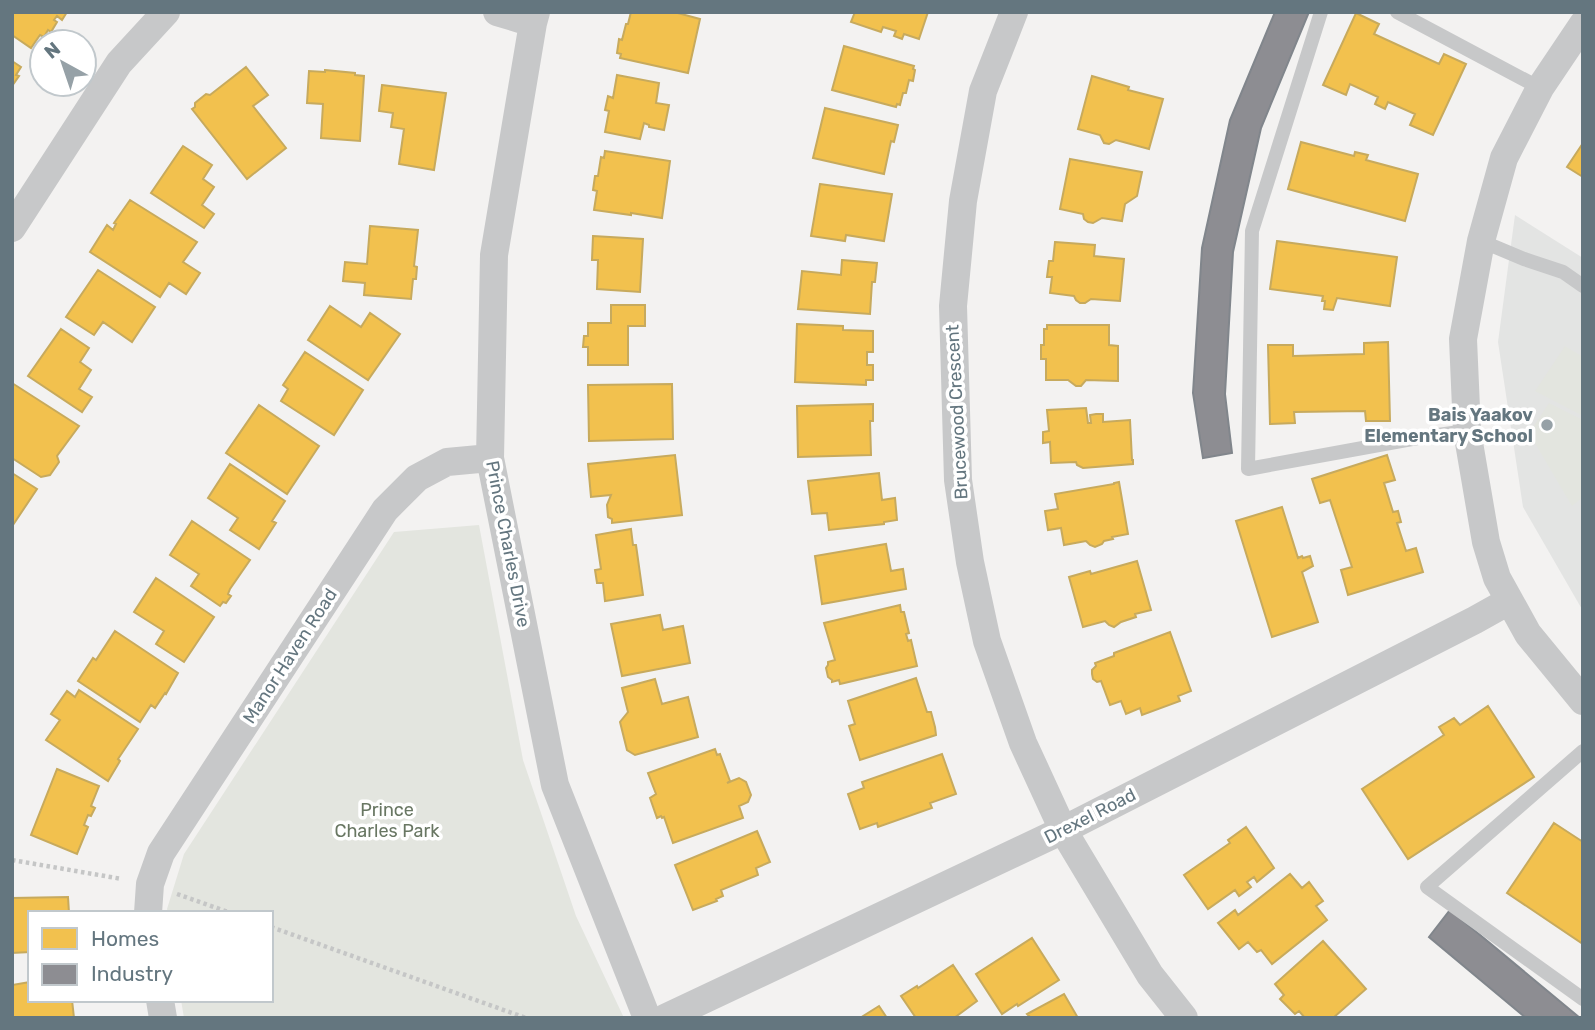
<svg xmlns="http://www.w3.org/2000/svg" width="1595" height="1030" viewBox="0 0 1595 1030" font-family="Rubik,sans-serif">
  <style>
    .built { fill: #e3e4e3 }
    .green { fill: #e3e5df }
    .homes { fill: #f2c14e; stroke: #c7aa5d; stroke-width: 2 }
    .industry { fill: #8d8d92; stroke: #81868c; stroke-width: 2 }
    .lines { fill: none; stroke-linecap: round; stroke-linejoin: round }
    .path { stroke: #c5c6c6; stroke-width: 4.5; stroke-dasharray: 3.5 3.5; stroke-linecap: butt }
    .service { stroke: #c7c8c9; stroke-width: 14 }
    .minor { stroke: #c7c8c9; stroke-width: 28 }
    .poi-dot { fill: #96a1a7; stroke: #fff; stroke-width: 2.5 }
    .labels { text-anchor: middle; stroke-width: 7; stroke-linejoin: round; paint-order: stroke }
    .street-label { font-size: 18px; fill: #64767f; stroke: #fff }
    .poi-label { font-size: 18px; font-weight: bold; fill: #64767f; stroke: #fff; text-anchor: end }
    .park-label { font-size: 18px; fill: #697763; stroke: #fff }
  </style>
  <rect width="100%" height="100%" fill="#f3f2f1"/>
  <path class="built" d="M1515 215 1583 258V611L1523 507 1498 342Z"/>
  <path class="green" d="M1565 346 1583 357V416L1535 391Z
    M1549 403 1583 420V497L1572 506 1529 433Z
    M479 525 523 760 576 916 624 1018H184L181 1000H271V913H168L167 909 184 854 394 532Z"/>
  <path class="homes" d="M12 12H67L62 20 57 16 54 20 57 22 51 32 48 30 44 37 40 35 31 48 12 35Z
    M631 12H674L700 19 688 73 620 58 621 54 617 53 619 39 622 40 626 24H628Z
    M855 12H928L919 39 904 34 902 39 894 36 896 31 883 27 881 32 851 22Z
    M1356 13 1379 24 1374 34 1439 64 1444 54 1466 64 1433 135 1410 125 1415 114 1388 102 1385 109 1375 104 1378 97 1350 84 1346 95 1323 85Z
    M844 46 914 66 913 69 915 70 913 81 909 80 906 93H903L900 105 897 104 896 107 832 90Z
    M12 61 21 67 16 75 19 76 12 86Z
    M246 67 268 95 253 106 286 148 247 179 192 109 195 107V103L206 94 210 95Z
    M325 70 355 73V75L364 76 360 141 321 138 323 104 307 103 309 71 325 72Z
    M617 75 659 83 656 103 669 105 664 130 649 127V125L644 123 640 139 605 132 609 111 605 110 608 96 613 98Z
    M1092 76 1129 87 1128 90 1163 99 1149 149 1116 140 1109 144 1104 143 1100 135 1078 129Z
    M382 85 446 93 434 170 399 164 404 129 391 127 393 113 379 111Z
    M825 108 898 125 894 142 891 141 884 174 813 158Z
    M1301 142 1354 156 1355 152 1368 155 1366 160 1418 174 1405 221 1288 189Z
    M1583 143V177L1567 167Z
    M183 146 212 165 203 179 214 187 202 205 214 214 204 228 151 193Z
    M605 151 670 161 662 218 631 213V215L594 210 597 191 593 190 595 176H598L601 157 604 158Z
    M1070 159 1142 172 1137 196 1125 204 1122 221 1102 218 1093 223 1088 222 1084 219 1083 214 1060 209Z
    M820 184 892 194 884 241 846 235 845 241 811 236Z
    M130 200 197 242 183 262 200 273 186 294 169 283 160 297 90 252 107 225 113 230 116 224 114 223Z
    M370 226 418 230 414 266 417 267 416 279H413L411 299 364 295 365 283 343 281 345 262 367 264Z
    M593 236 643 239 640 292 597 289 598 260H592Z
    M1277 241 1397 257 1390 306 1337 298 1333 310 1324 309 1325 301H1322L1323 296 1270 289Z
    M1055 242 1095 245 1094 256 1124 259 1120 301 1091 299 1085 303H1080L1076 300 1074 296 1050 293 1052 277H1047L1049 261H1053Z
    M842 260 877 263 875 282H872L870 314 798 309 802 271 841 275Z
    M98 270 155 307 132 342 103 322 94 335 66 317Z
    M611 305H645V326H628V365H588V347H583L584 336H588V323H611Z
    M330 306 361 327 370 313 400 334 368 380 308 340Z
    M797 324 843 326V330L873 331V352H867V365H873V380H866V385L795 382Z
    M1047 325H1109V345L1118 346V381L1086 380 1081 386H1076L1068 380H1046V359H1041V345H1044V329H1047Z
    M61 329 89 348 80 362 91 370 79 389 92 397 82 412 28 376Z
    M1388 342 1390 421H1366L1365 411 1294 412 1295 423 1270 424 1268 345H1293V356L1364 354V343Z
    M305 352 363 390 334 435 281 401 288 389 283 385Z
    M12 383 79 426 57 456 59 462 50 475 41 477 12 458Z
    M672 384 673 439 589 441 588 385Z
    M873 404V421H870L871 455 798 457 797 406Z
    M259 405 319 446 287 494 226 453Z
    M1086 408 1088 423H1091L1090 415 1096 414H1103V422L1130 420 1132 460H1133V464L1083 468 1077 465 1076 462 1051 463 1050 442 1043 443V432L1049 431 1047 410Z
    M675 455 682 515 612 523V519L608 517 607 505 611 495 591 497 588 464Z
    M1387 455 1395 480 1384 483 1393 512 1398 511 1401 522 1397 523 1406 551 1416 548 1423 572 1348 595 1341 570 1352 567 1330 500 1320 503 1312 479Z
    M230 464 285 501 272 521 276 523 259 549 230 530 238 518 208 498Z
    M12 473 37 489 13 525 12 524Z
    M879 473 882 500 895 498 897 520 884 522V524L829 530 827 513 812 514 808 481Z
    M1119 482 1128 534 1112 537 1113 539 1104 541 1102 544 1095 547 1090 545 1086 541 1064 545 1061 528 1048 530 1045 511 1058 509 1055 494 1114 484V483Z
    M1282 507 1298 558 1302 556 1303 558 1310 556 1313 566 1302 572 1318 622 1272 637 1236 521Z
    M192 521 250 560 230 589 228 594 231 596 226 603 223 602 220 606 191 586 199 574 170 555Z
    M631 529 633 545H636L643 595 605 601 603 583H597L595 570 601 569 596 535Z
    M886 544 891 571 903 569 906 589 822 604 815 556Z
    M1137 561 1151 610 1135 614 1136 617 1121 622 1114 627 1109 625 1105 621 1083 627 1069 577 1090 571 1091 574Z
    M156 578 214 617 184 662 156 644 164 631 134 612Z
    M900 605 901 612H904L909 633 906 634 908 641 911 640 917 666 840 684 839 680 832 682V680L828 677 826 668 828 665V662L835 660 824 623Z
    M660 615 663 630 683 626 690 663 622 676 611 624Z
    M115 631 178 673 166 694 165 693 155 708 151 705 140 722 78 681 93 658 96 660Z
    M1170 632 1191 691 1178 696 1180 701 1142 715 1140 708 1126 714 1121 701 1110 705 1101 681 1097 682 1093 679 1092 674V670L1096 666 1095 663 1114 656V653Z
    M916 678 927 712H931L935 727 936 735 860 760 849 726 855 724 848 701Z
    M655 679 662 704 688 697 698 737 635 755 627 750 620 722 628 712 622 688Z
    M79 690 138 729 118 759 120 761 108 781 46 740 60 720 51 714 67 691 75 697Z
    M1488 706 1534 777 1408 859 1362 789 1444 735 1439 727 1454 718 1460 725Z
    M715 749 717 755 720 754 730 781 727 783 739 778 746 782 751 795 748 802 739 806 743 818 673 843 664 817 662 818 661 816 657 818 650 798 656 794 648 773Z
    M942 754 956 794 930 803 932 808 878 827 877 823 860 829 848 794 864 788 862 782Z
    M57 769 99 786 91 806 95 808 91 816 88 815 84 825 88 827 77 854 31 835Z
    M1554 823 1583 842V944L1507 893Z
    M1246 827 1274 868 1257 882 1254 877 1247 882 1251 887 1239 896 1235 890 1208 909 1184 875 1230 843 1228 840Z
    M757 831 770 862 756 868 758 875 721 890 723 896 716 899 717 901 693 910 675 865Z
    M1290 874 1302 888 1309 882 1323 901 1316 906 1327 920 1272 964 1261 950 1257 952 1248 942 1239 949 1218 923 1235 910 1238 915Z
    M68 897 69 913H30V952L12 953V898Z
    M1032 938 1059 980 1018 1006 1017 1004 1002 1014 976 974Z
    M1323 941 1366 989 1333 1018H1305L1299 1011 1295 1014 1280 999 1284 995 1275 984Z
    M953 965 977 1001 954 1018H916L901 996 917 986 918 988Z
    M30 982V1000H72L74 1018H12V985Z
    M1064 994 1078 1018H1025L1029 1016 1027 1014Z
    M879 1006 887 1018H860Z"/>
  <path class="industry" d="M1275 12H1309L1261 128 1233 252 1225 394 1232 453 1203 458 1193 393 1202 248 1230 120Z
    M1450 910 1580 1018H1526L1429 937Z"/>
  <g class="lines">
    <path class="path" d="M12 860 122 879
      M177 894 231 913
      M271 927 526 1018"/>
    <path class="service" d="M1321 12 1252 231 1248 469 1423 437 1467 431
      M1397 12 1540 88
      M1481 241 1524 259 1563 272 1583 286
      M1583 751 1427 887 1583 999"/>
    <path class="minor" d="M497 12 533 23
      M536 12 533 23 494 255 490 458 555 785 647 1018
      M1014 12 983 91 963 201 953 306 958 480 970 562 987 641 1023 743 1063 830 1150 975 1184 1018
      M1583 24 1540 88 1504 158 1481 241 1463 339 1467 431 1486 542 1497 578 1528 634 1583 701
      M12 228 119 63 166 12
      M148 913 150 884 161 853 385 510 417 478 447 462 490 458
      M160 1000 163 1018
      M665 1018 1063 830 1475 620 1509 601"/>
  </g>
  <circle class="poi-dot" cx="1547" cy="425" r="7"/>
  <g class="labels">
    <g class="street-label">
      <text transform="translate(957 412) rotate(-93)" y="6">Brucewood Crescent</text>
      <text transform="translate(508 544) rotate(79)" y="6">Prince Charles Drive</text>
      <text transform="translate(290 656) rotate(-57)" y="6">Manor Haven Road</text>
      <text transform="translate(1090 816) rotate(-27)" y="6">Drexel Road</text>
    </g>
    <g class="poi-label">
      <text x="1533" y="421">Bais Yaakov<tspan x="1533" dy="21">Elementary School</tspan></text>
    </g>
    <g class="park-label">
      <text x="387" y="816">Prince<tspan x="387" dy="21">Charles Park</tspan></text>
    </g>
  </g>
  <rect width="1595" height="1030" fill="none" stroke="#64767f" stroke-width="28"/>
  <rect x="28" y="911" width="245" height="91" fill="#ffffff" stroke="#c1c8cc" stroke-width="2"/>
  <rect x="42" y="928" width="35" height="21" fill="#f2c14e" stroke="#c1c8cc" stroke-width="2"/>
  <text x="91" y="946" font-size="21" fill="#64767f">Homes</text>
  <rect x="42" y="964" width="35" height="21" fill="#8d8d92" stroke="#c1c8cc" stroke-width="2"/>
  <text x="91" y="981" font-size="21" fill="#64767f">Industry</text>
  <g transform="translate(63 63) rotate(320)"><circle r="33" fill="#ffffff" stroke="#c1c8cc" stroke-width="2"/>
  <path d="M0-5L12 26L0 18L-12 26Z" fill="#96a1a7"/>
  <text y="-10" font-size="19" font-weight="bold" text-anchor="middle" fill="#64767f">N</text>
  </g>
</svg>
